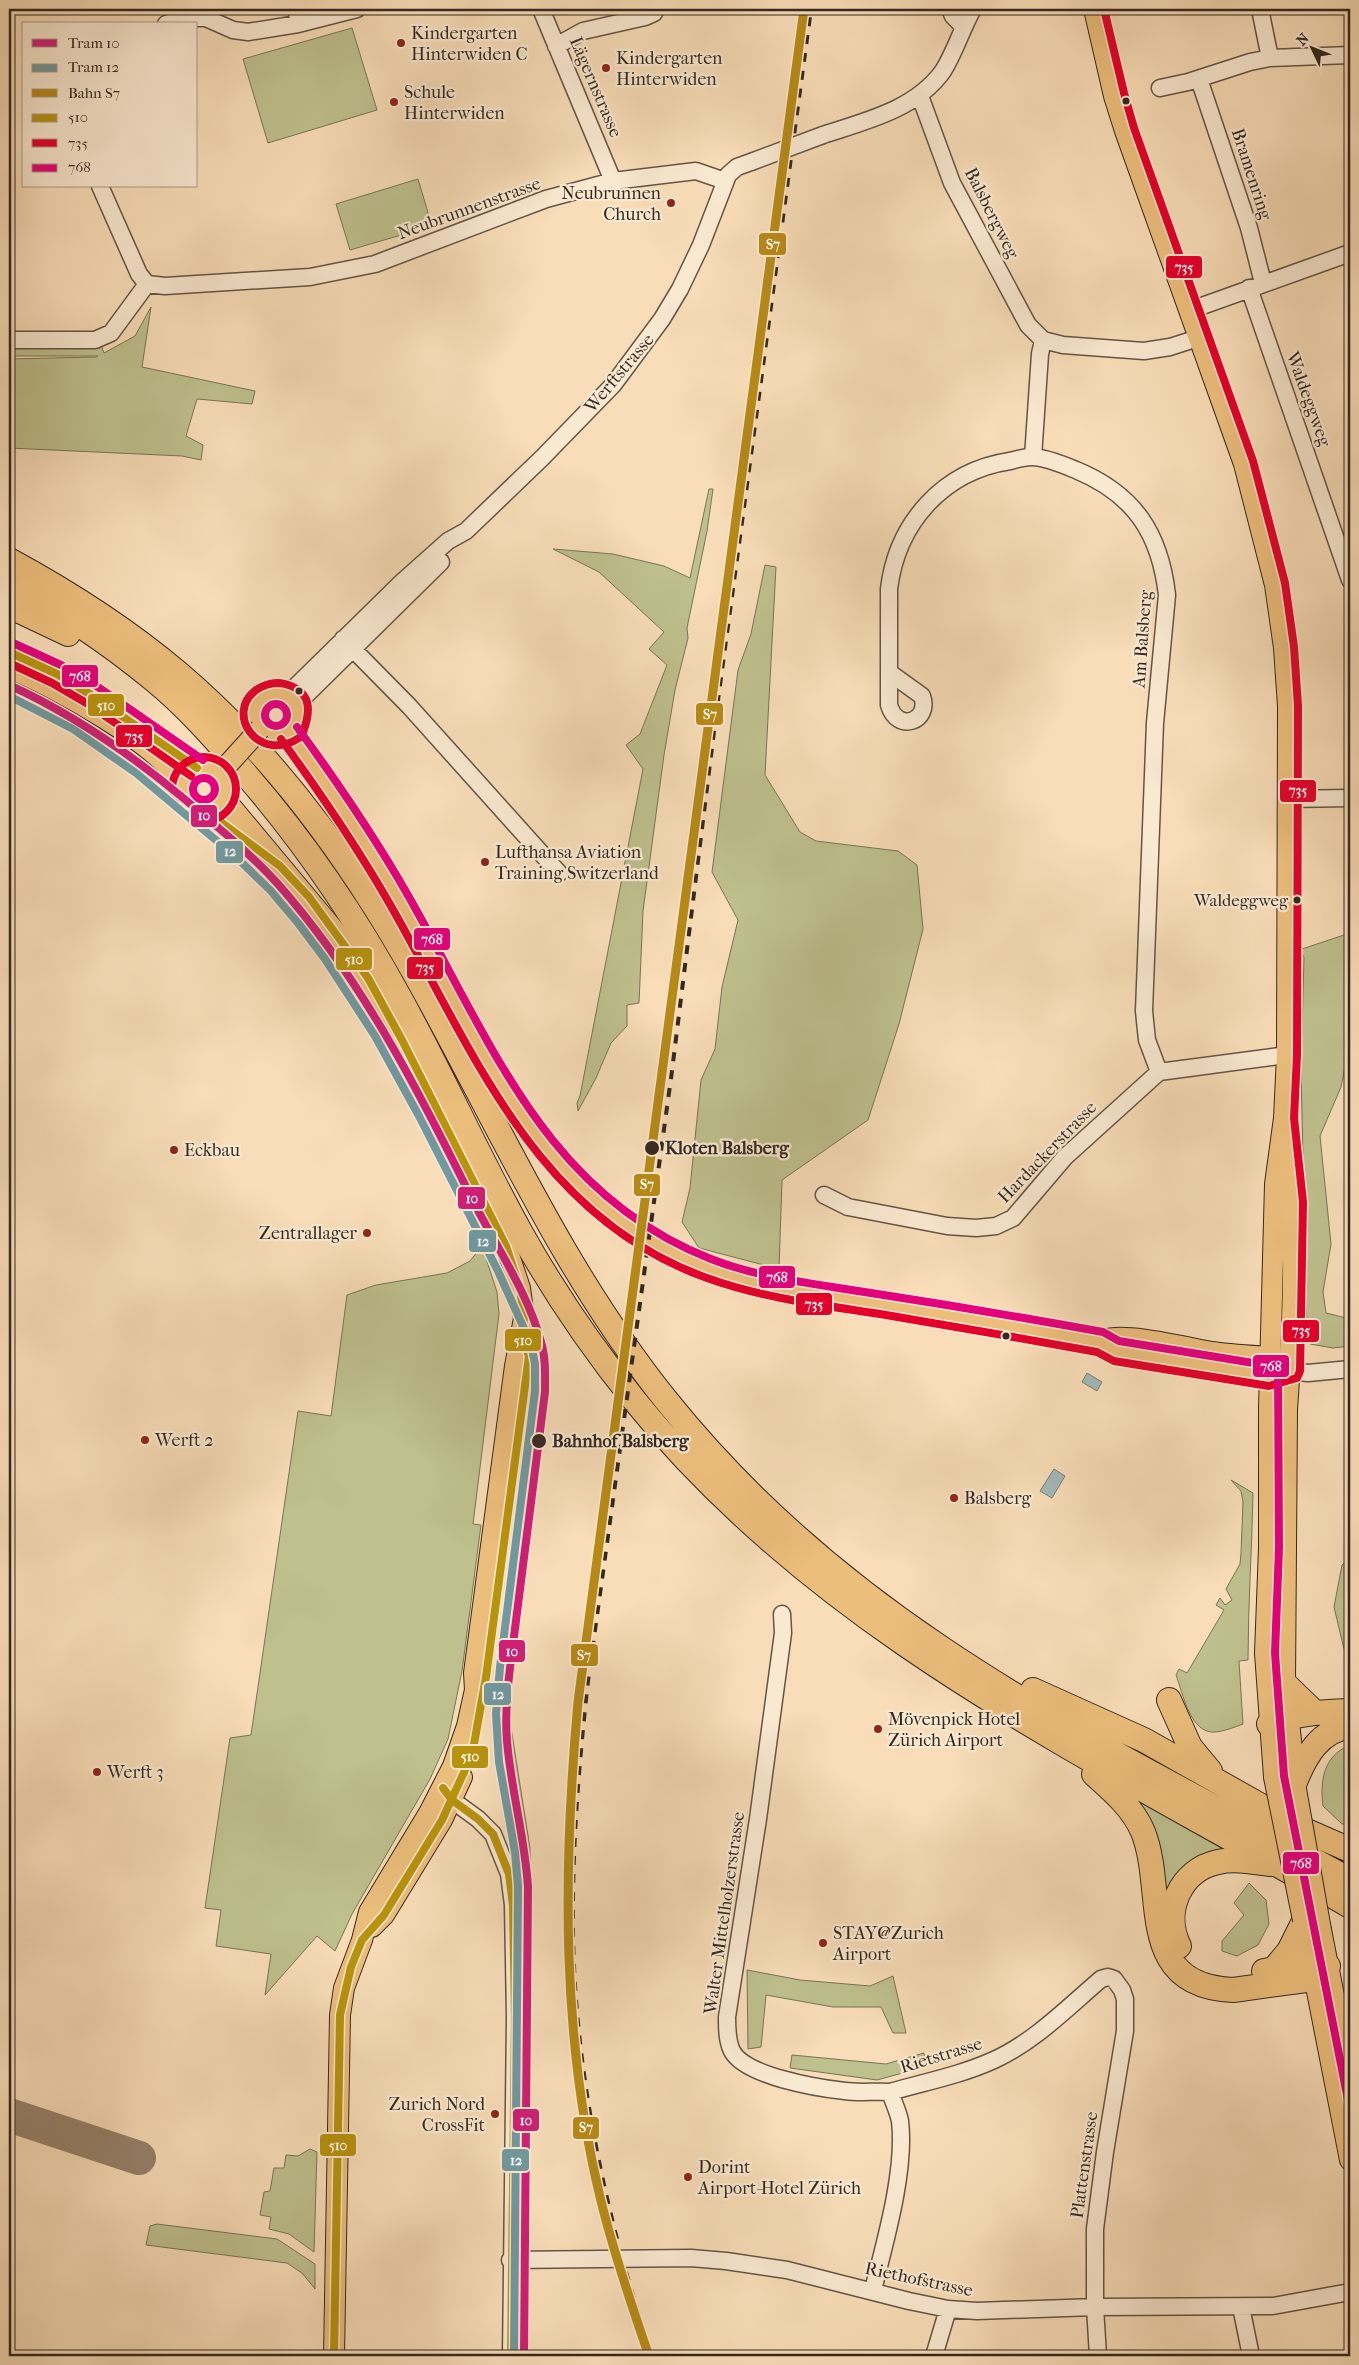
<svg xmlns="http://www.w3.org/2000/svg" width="1359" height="2365" viewBox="0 0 1359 2365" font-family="'IM FELL French Canon',serif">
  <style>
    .green { fill: #bec08e; stroke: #797458 }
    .water { fill: #a2b9b9; stroke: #767f7c }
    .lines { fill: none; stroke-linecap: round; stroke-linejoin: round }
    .taxiway { stroke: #96826c; stroke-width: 34 }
    .minor-casing { stroke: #655547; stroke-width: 19 }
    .major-casing { stroke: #342821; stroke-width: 22 }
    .highway-casing { stroke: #342821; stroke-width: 26 }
    .minor { stroke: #fae9d1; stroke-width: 16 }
    .major { stroke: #ecbe7c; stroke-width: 20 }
    .highway { stroke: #ecbe7c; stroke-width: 24 }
    .rail { stroke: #342821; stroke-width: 4; stroke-dasharray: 9 9; stroke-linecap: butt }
    .minor-bridge-casing { stroke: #655547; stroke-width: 19; stroke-linecap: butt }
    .major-bridge-casing { stroke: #342821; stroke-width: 22; stroke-linecap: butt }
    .minor-bridge { stroke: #fae9d1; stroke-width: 16 }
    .major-bridge { stroke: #ecbe7c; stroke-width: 20 }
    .bus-1-casing { stroke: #fae9d1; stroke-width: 11 }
    .bus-2-casing { stroke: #fae9d1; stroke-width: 11 }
    .bus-3-casing { stroke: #fae9d1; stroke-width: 11 }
    .bus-1 { stroke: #b8930c; stroke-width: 8 }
    .bus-2 { stroke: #e4002b; stroke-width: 8 }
    .bus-3 { stroke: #e5007d; stroke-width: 8 }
    .rail-1-casing { stroke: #fae9d1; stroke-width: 12 }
    .rail-1 { stroke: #b78a16; stroke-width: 9 }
    .tram-1-casing { stroke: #fae9d1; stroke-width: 11 }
    .tram-2-casing { stroke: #fae9d1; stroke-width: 11 }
    .tram-1 { stroke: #ce1f75; stroke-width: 8 }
    .tram-2 { stroke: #71999f; stroke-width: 8 }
    .poi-dot { fill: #8f2418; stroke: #fae9d1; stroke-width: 2 }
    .bus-dot { fill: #342821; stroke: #fae9d1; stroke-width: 2 }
    .labels { text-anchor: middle; stroke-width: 4.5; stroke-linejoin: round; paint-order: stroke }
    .bus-label { font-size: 17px; fill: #342821; stroke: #fae9d1; text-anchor: end }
    .poi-label { font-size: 18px; fill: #342821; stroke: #fae9d1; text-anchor: start }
    .street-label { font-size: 18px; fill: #342821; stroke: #fae9d1 }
    .stop-label { font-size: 18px; font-weight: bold; fill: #342821; stroke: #fae9d1; text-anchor: start }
    .line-badge { stroke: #fae9d1; stroke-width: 2 }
    .badge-label { font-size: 14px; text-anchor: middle; font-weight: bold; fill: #fff }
  </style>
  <rect width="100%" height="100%" fill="#f8ddb8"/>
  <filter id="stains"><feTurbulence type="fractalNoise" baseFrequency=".004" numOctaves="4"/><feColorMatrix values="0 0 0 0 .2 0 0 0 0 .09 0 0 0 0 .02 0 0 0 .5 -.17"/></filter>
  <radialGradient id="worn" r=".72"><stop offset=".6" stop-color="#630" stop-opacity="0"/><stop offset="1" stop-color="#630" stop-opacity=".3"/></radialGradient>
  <path class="green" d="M352 28 377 110 268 143 243 59Z
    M418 179 432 226 350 250 336 204Z
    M151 307 142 367 255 391 252 404 197 399 186 436 203 445 201 460 182 456 9 448V359L96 357 98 356H9V346L94 348 101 345 104 353 135 336Z
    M709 489H713L707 531 687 628 688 638 675 690 664 755 643 911 639 1003 627 1005V1026L611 1043 596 1078 578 1111 577 1103 580 1096 643 769 626 745 640 734 667 665 649 649 664 632 599 572 553 549 613 554 664 566 690 578Z
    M765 565 776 567 765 775 800 832 816 841 898 851 917 865 923 929 899 1024 868 1120 782 1180 779 1269 699 1248 682 1222 690 1188 701 1080 715 1049 722 987 738 920 712 872 738 670 751 634Z
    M9 681 64 708 56 720 9 696Z
    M1350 933V1042L1341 1087 1320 1136 1331 1244 1323 1292 1326 1313 1350 1319V1346L1333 1348 1310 1344 1307 1333 1301 1071 1304 957 1299 950Z
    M482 1246 497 1292 499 1314 473 1524 481 1525 462 1671 448 1739 430 1779 352 1914 335 1951 317 1936 265 1995 271 1954 216 1946 221 1910 205 1908 230 1738 251 1735 298 1411 331 1416 347 1295 376 1285 447 1273 470 1261Z
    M1231 1480 1253 1493C1252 1549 1248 1604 1248 1660L1239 1661 1243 1724C1235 1727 1225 1731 1216 1732 1190 1735 1183 1693 1176 1675L1179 1669 1187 1673 1224 1610 1216 1605 1220 1598 1225 1605 1232 1600 1226 1589 1240 1564 1241 1553 1243 1502 1241 1491Z
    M1350 1558V1659L1344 1649 1334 1607 1342 1565Z
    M496 1728H511L530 1848V2065H520L516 1884Z
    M1350 1745V1825L1342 1824 1323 1806C1320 1781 1323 1756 1350 1745Z
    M1132 1798 1232 1854 1168 1904Z
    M1249 1883 1266 1900 1269 1924 1258 1945 1237 1956 1222 1951V1941L1244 1915 1234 1903Z
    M747 1970 800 1980 870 1986 893 1976 906 2033H893L881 2007H833L766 1995 761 2047 748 2049Z
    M924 2053 925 2067 877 2080 790 2068 792 2055 886 2064Z
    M518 2085 530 2097 529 2253 516 2242Z
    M310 2149 317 2152 314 2252 289 2234 269 2229 271 2217 260 2215 264 2192 270 2191 274 2168H284L286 2155 298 2156Z
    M157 2224 277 2239 315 2264V2289L302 2273 287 2263 146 2245 150 2226Z
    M529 2279 528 2356H515V2289H520Z"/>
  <path class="water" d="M1087 1373 1102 1382 1097 1391 1082 1382Z
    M1054 1469 1065 1476 1052 1498 1040 1491Z"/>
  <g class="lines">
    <path class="taxiway" d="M9 2115 139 2158"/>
    <g class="minor-casing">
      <path id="minor" d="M297 9 298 24
        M541 9 613 181
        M950 9 953 16 963 26
        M1260 9 1270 58
        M166 24 186 18H206L233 30 248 32 298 24 357 9
        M556 46 583 31 645 17 654 13 656 9
        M1199 79 1249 228 1263 283
        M1160 88 1188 82 1250 62 1270 58 1350 55
        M920 96 952 183 1028 325 1043 340 1063 345 1144 351 1170 347 1198 338
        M823 135C865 121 915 110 943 71 955 52 962 28 973 9
        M100 186 139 274 147 284
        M147 284 165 286 310 277 375 264 546 199 613 181 696 171 725 181
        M1249 288 1350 580
        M1188 311 1350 253
        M9 340H95L111 333 147 284
        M1033 457 1040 354 1043 340
        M343 639 409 706 559 873
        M890 673 922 696C931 722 897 733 889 705V589C897 523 943 471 1010 461 1017 459 1025 457 1032 457 1045 457 1064 465 1076 470 1134 494 1160 533 1167 595L1155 723 1144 1011 1147 1040 1159 1072
        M287 695 402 582 448 541 466 531 542 458 613 385 662 319 680 289 701 245 728 175 737 167 751 162
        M297 704 441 562
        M1287 799 1350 798
        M824 1195 848 1207 947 1226 976 1228 996 1226 1013 1218 1065 1157 1159 1072 1287 1055
        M1290 1371 1308 1373 1350 1369
        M782 1614 783 1633 758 1819 727 2017C727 2028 727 2041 732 2051 745 2076 817 2088 845 2091 859 2093 875 2091 890 2092
        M444 1790 452 1800 478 1819 493 1834 509 1874 513 1905 515 2017 511 2356
        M510 2260 691 2258 726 2261 787 2270 909 2301 948 2309 977 2311 1095 2307 1273 2306 1350 2292
        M873 2290C885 2242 906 2170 900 2121 898 2111 893 2101 890 2092 925 2082 961 2075 994 2060 1034 2042 1067 2008 1101 1979L1108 1977 1114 1979 1122 1990 1125 1999V2031L1105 2152 1095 2229V2307L1098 2356
        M1241 2307 1251 2356
        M934 2356 948 2309"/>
    </g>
    <g class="major-casing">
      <path id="major" d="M1094 9 1114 96 1125 131 1244 464 1275 585 1284 648 1288 706 1287 1055 1284 1118 1275 1184 1269 1408V1548L1265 1653 1274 1777
        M9 652 57 674 93 696 197 768
        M9 668C53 686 159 744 182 785
        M255 715a22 22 0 1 1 44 0a22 22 0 1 1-44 0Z
        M289 733C333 792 372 853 409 917 487 1057 543 1209 707 1268 764 1289 825 1295 884 1305 957 1317 1029 1329 1101 1342L1116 1351 1270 1376 1290 1371
        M182 789a22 22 0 1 1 44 0a22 22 0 1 1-44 0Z
        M224 798 340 937 368 978 402 1040 506 1246 520 1288 524 1318 515 1366 474 1673 475 1690 467 1726 453 1766 429 1813 369 1912 362 1940 344 1988 340 2015 334 2356
        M206 811 248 843
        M1287 1150C1297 1235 1293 1324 1287 1410L1285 1684 1296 1787
        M1105 1340C1123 1332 1189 1348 1212 1352 1232 1355 1251 1356 1271 1357
        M1303 1920 1350 2160
        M372 1927 384 1915 442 1820 462 1777
        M1321 1930 1350 2077"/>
    </g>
    <g class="highway-casing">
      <path id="highway" d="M9 560C68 592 126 629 178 673 284 763 364 879 430 1001 504 1137 568 1278 666 1400 742 1495 837 1578 938 1646 1069 1735 1212 1804 1350 1880
        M9 583C60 610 109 643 154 680 186 706 214 738 242 770 304 841 356 917 401 1000 443 1076 478 1156 521 1233 554 1292 592 1348 635 1401 823 1634 1096 1759 1350 1906
        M9 606 68 634
        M1285 1684 1314 1712
        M1033 1690 1144 1740 1302 1829 1350 1850
        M1169 1700 1190 1747 1210 1771
        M1269 1724C1296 1713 1321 1712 1350 1711
        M1094 1774C1113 1791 1133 1808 1143 1832 1167 1892 1134 1986 1233 1990L1314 1979 1328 1966
        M1295 1782C1305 1757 1320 1729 1350 1727
        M1179 1946C1162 1912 1180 1870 1218 1862 1235 1858 1254 1862 1271 1864
        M1274 1969 1289 1951 1303 1923
        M1264 1971 1311 1962 1328 1966"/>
    </g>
    <use href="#minor" class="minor"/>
    <use href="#major" class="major"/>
    <use href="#highway" class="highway"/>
    <path class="rail" d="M617 2239C591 2138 574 2034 573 1929 572 1846 579 1763 588 1681L672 1071 716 715 811 9
      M626 2272 651 2356"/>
    <g class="minor-bridge-casing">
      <path id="minor-bridge" d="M751 162 823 135"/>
    </g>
    <g class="major-bridge-casing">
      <path id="major-bridge" d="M222 771 260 729
        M1274 1777 1303 1920
        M1296 1789 1321 1930"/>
    </g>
    <use href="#minor-bridge" class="minor-bridge"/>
    <use href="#major-bridge" class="major-bridge"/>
    <g class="bus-1-casing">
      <path id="bus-1" d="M9 652 57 674 93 696 197 768
        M206 811 280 866 309 897 368 978 402 1040 506 1246 520 1288 524 1318 522 1337 529 1356 486 1677 474 1744 465 1770 442 1820 384 1915 362 1940 351 1967 340 2015 334 2356
        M443 1788 452 1800 478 1819 493 1834 509 1874 513 1905 515 2017 511 2356"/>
    </g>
    <g class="bus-2-casing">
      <path id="bus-2" d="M9 663 52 683 88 704 191 776
        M299 738C259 764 224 714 256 690 265 684 274 681 285 684 312 691 311 711 303 732
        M281 739C324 798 366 860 401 924 479 1065 543 1220 707 1278 762 1298 822 1305 880 1314 952 1326 1025 1339 1097 1352L1114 1361 1269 1386 1297 1378 1300 1371 1303 1202 1294 1118 1297 1055 1298 706 1294 647 1285 583 1253 461 1134 128 1124 93 1104 9
        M172 789a32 32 0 1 1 64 0a32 32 0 1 1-64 0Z"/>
    </g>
    <g class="bus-3-casing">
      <path id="bus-3" d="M13 643 61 665 98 687 203 760
        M265 715a11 11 0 1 1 22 0a11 11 0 1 1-22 0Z
        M297 727C341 787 383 849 419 915 496 1054 552 1197 711 1259 762 1279 818 1284 871 1293 949 1305 1026 1318 1103 1332L1119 1341 1272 1366 1278 1370 1279 1548 1275 1653 1284 1776 1350 2110
        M193 789a11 11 0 1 1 22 0a11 11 0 1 1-22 0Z"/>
    </g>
    <use href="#bus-1" class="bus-1"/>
    <use href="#bus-2" class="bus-2"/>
    <use href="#bus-3" class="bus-3"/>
    <g class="rail-1-casing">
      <path id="rail-1" d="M649 2356C631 2304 613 2251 600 2197 561 2035 563 1868 578 1702L804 9"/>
    </g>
    <use href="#rail-1" class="rail-1"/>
    <g class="tram-1-casing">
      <path id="tram-1" d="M9 685C73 714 129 753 182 797 215 825 249 852 278 884 361 978 418 1089 473 1201 495 1244 529 1295 541 1342 546 1358 545 1375 545 1392L510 1668C507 1692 505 1717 507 1741 511 1790 525 1838 528 1887L524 2356"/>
    </g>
    <g class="tram-2-casing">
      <path id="tram-2" d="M9 696 73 729 136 773 236 857 270 890 298 923 325 959 375 1036 419 1116 498 1271 531 1344 535 1364V1391L500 1667 496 1714 499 1762 515 1852 518 1887 514 2356"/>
    </g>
    <use href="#tram-1" class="tram-1"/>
    <use href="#tram-2" class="tram-2"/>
  </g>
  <g class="poi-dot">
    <circle cx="401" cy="43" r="5"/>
    <circle cx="606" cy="68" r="5"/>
    <circle cx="394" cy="102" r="5"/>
    <circle cx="671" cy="203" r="5"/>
    <circle cx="485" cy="862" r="5"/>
    <circle cx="174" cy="1150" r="5"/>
    <circle cx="367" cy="1233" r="5"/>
    <circle cx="145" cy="1440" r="5"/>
    <circle cx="954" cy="1498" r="5"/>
    <circle cx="878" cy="1729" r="5"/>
    <circle cx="97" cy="1772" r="5"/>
    <circle cx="823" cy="1943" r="5"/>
    <circle cx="495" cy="2114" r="5"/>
    <circle cx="688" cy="2177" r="5"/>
  </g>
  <g class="bus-dot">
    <circle cx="1126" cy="101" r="4.5"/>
    <circle cx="299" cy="691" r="4.5"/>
    <circle cx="1297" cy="900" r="4.5"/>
    <circle cx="652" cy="1148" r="8"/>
    <circle cx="1006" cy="1336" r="4.5"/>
    <circle cx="539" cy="1441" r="8"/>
  </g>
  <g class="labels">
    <g class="bus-label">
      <text x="1288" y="906">Waldeggweg</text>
    </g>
    <g class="poi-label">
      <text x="411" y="39">Kindergarten<tspan x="411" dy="21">Hinterwiden C</tspan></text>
      <text x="616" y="64">Kindergarten<tspan x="616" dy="21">Hinterwiden</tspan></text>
      <text x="404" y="98">Schule<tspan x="404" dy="21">Hinterwiden</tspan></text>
      <text x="661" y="199" text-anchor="end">Neubrunnen<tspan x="661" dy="21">Church</tspan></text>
      <text x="495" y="858">Lufthansa Aviation<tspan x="495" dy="21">Training Switzerland</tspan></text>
      <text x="184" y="1156">Eckbau</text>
      <text x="357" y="1239" text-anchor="end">Zentrallager</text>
      <text x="155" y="1446">Werft 2</text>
      <text x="964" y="1504">Balsberg</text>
      <text x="888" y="1725">Mövenpick Hotel<tspan x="888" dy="21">Zürich Airport</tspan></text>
      <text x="107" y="1778">Werft 3</text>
      <text x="833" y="1939">STAY@Zurich<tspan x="833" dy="21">Airport</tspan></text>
      <text x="485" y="2110" text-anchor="end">Zurich Nord<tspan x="485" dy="21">CrossFit</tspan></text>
      <text x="698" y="2173">Dorint<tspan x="698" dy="21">Airport-Hotel Zürich</tspan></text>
    </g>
    <g class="street-label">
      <text transform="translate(596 87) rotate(67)" y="6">Lägernstrasse</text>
      <text transform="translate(1252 174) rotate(72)" y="6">Bramenring</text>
      <text transform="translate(469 208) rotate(-20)" y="6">Neubrunnenstrasse</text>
      <text transform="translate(992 213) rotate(63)" y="6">Balsbergweg</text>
      <text transform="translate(619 373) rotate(-50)" y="6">Werftstrasse</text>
      <text transform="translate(1309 399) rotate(70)" y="6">Waldeggweg</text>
      <text transform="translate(1142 639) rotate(-86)" y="6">Am Balsberg</text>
      <text transform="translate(1047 1152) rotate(-46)" y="6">Hardackerstrasse</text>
      <text transform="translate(724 1913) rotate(-82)" y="6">Walter Mittelholzerstrasse</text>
      <text transform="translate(941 2055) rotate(-17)" y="6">Rietstrasse</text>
      <text transform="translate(1084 2165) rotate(-82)" y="6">Plattenstrasse</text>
      <text transform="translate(919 2279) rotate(12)" y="6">Riethofstrasse</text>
    </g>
    <g class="stop-label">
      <text x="665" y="1154">Kloten Balsberg</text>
      <text x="552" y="1447">Bahnhof Balsberg</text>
    </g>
  </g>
  <g class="line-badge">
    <rect x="758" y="232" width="29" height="24" rx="5" fill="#b78a16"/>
    <rect x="1165" y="255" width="38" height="24" rx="5" fill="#e4002b"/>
    <rect x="61" y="664" width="38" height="24" rx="5" fill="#e5007d"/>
    <rect x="87" y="693" width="38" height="24" rx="5" fill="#b8930c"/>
    <rect x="695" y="702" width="29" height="24" rx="5" fill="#b78a16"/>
    <rect x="115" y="724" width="38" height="24" rx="5" fill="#e4002b"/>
    <rect x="1279" y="779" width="38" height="24" rx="5" fill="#e4002b"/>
    <rect x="190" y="804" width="28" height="24" rx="5" fill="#ce1f75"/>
    <rect x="215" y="840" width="29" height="24" rx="5" fill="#71999f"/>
    <rect x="413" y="927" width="38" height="24" rx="5" fill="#e5007d"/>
    <rect x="335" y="947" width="38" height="24" rx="5" fill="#b8930c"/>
    <rect x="406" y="956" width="38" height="24" rx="5" fill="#e4002b"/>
    <rect x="633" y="1173" width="28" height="24" rx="5" fill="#b78a16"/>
    <rect x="457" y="1186" width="29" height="24" rx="5" fill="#ce1f75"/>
    <rect x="468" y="1229" width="29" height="24" rx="5" fill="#71999f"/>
    <rect x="758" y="1265" width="38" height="24" rx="5" fill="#e5007d"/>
    <rect x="795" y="1292" width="38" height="24" rx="5" fill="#e4002b"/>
    <rect x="1282" y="1319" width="38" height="24" rx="5" fill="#e4002b"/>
    <rect x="504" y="1328" width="38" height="24" rx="5" fill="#b8930c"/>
    <rect x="1252" y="1354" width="38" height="24" rx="5" fill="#e5007d"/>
    <rect x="498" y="1639" width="28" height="24" rx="5" fill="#ce1f75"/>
    <rect x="570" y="1643" width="29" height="24" rx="5" fill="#b78a16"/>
    <rect x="483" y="1682" width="29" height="24" rx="5" fill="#71999f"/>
    <rect x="451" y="1745" width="38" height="24" rx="5" fill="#b8930c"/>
    <rect x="1282" y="1851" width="38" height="24" rx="5" fill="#e5007d"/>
    <rect x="512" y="2108" width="28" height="24" rx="5" fill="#ce1f75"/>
    <rect x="572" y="2116" width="28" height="24" rx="5" fill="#b78a16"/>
    <rect x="319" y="2133" width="38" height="24" rx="5" fill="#b8930c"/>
    <rect x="501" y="2148" width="29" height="24" rx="5" fill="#71999f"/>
  </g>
  <g class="badge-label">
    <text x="773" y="249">S7</text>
    <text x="1184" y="272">735</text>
    <text x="80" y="681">768</text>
    <text x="106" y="710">510</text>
    <text x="710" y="719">S7</text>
    <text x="134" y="741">735</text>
    <text x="1298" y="795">735</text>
    <text x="204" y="820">10</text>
    <text x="230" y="856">12</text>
    <text x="432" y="944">768</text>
    <text x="354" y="964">510</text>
    <text x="425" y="972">735</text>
    <text x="647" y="1189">S7</text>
    <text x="472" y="1203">10</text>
    <text x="483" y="1246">12</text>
    <text x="777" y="1282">768</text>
    <text x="814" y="1309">735</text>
    <text x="1301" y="1335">735</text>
    <text x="523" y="1345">510</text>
    <text x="1271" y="1371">768</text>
    <text x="512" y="1656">10</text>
    <text x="584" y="1660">S7</text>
    <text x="498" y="1699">12</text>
    <text x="470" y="1761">510</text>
    <text x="1301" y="1868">768</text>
    <text x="526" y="2125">10</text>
    <text x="586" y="2132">S7</text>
    <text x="338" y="2150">510</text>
    <text x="516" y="2165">12</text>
  </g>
  <rect width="1359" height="2365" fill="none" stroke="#f8ddb8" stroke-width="30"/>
  <rect x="10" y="10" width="1339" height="2345" fill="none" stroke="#342821" stroke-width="2.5"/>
  <rect x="15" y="15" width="1329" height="2335" fill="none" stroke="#342821"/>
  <rect x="22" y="22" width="175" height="165" fill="#fae9d1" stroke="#ab9c8b"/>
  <rect x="32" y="39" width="25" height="8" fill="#ce1f75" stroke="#ab9c8b"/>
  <text x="68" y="48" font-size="15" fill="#342821">Tram 10</text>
  <rect x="32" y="64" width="25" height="8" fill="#71999f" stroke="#ab9c8b"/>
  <text x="68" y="72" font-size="15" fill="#342821">Tram 12</text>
  <rect x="32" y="89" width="25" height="8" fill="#b78a16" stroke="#ab9c8b"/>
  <text x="68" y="98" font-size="15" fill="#342821">Bahn S7</text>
  <rect x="32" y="114" width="25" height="8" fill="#b8930c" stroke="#ab9c8b"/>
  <text x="68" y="122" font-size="15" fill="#342821">510</text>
  <rect x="32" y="139" width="25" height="8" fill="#e4002b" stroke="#ab9c8b"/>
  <text x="68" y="148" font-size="15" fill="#342821">735</text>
  <rect x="32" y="164" width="25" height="8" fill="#e5007d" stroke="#ab9c8b"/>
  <text x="68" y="172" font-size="15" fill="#342821">768</text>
  <g transform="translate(1312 48) rotate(313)" stroke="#fae9d1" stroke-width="4" paint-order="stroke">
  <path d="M0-4L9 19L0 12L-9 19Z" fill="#342821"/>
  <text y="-8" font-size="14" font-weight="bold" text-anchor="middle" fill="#342821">N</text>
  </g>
  <rect width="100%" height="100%" filter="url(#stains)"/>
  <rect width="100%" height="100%" fill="url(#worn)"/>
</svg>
